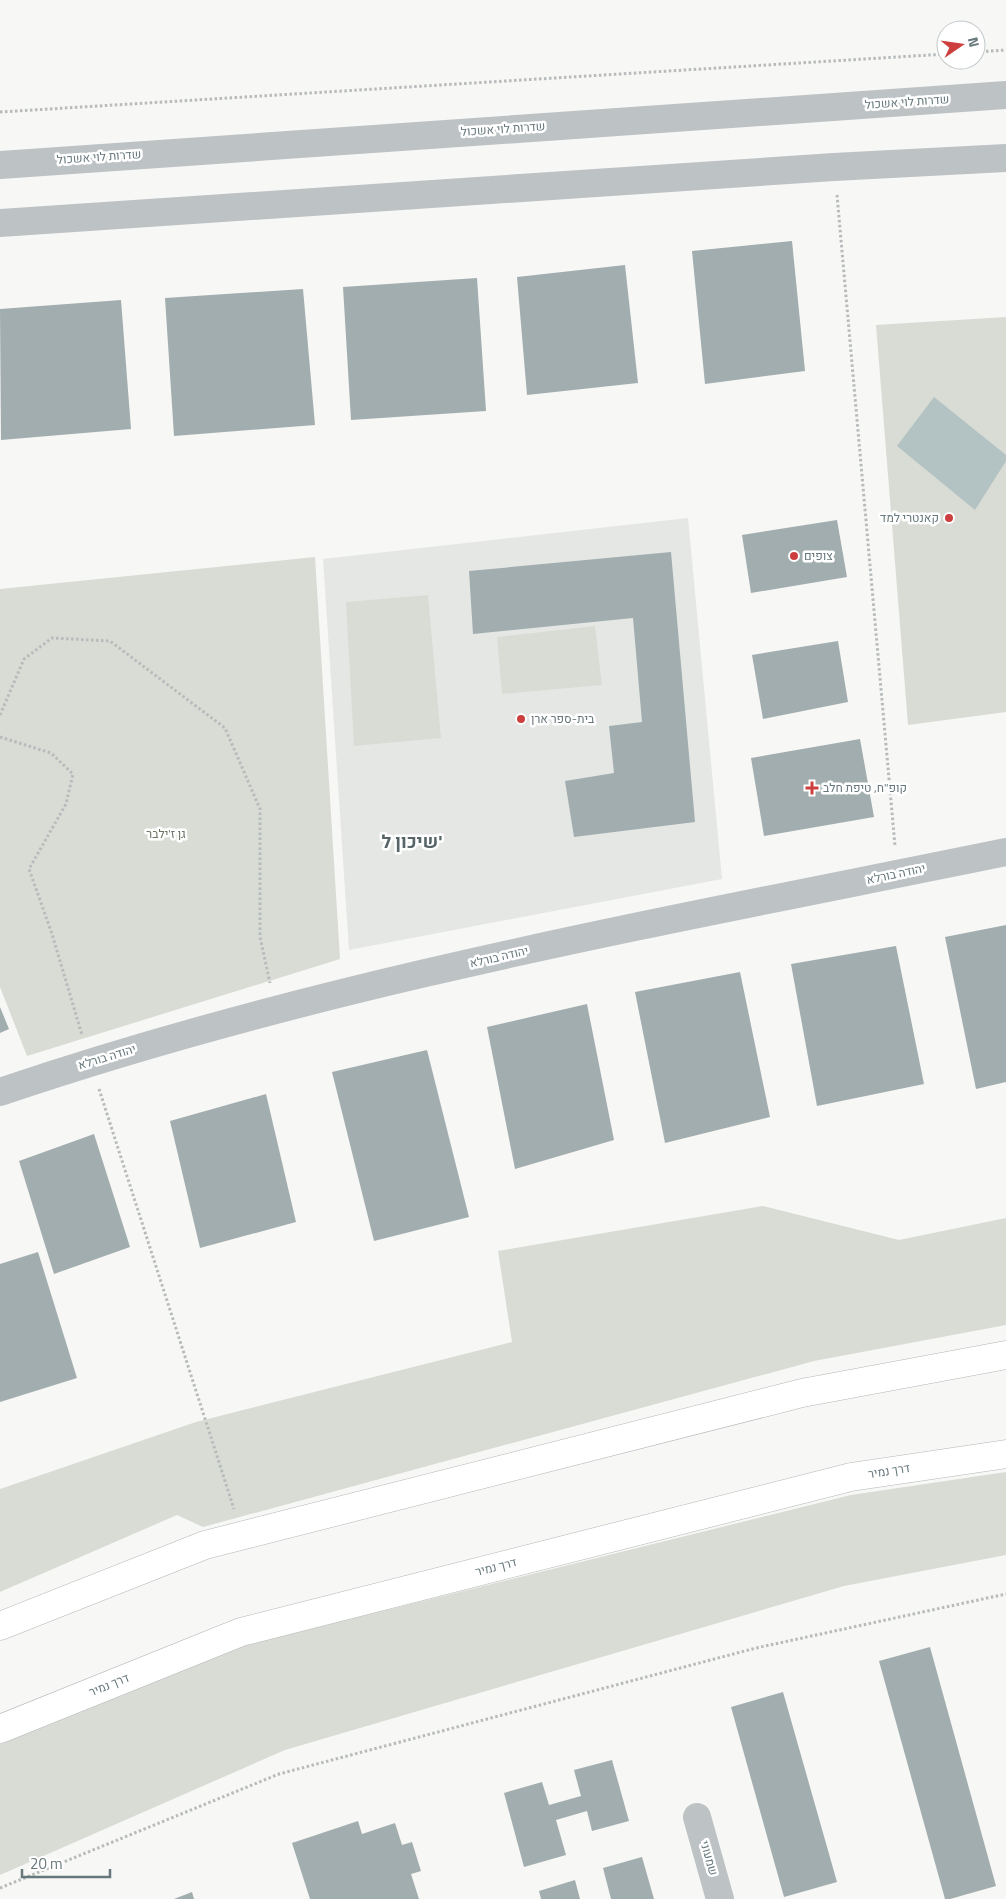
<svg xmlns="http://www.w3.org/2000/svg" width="1006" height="1899" viewBox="0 0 1006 1899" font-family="'Titillium Web',Heebo,sans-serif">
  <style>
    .built { fill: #e5e7e5 }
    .green { fill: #d9dcd5 }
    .water { fill: #b3c2c2 }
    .building { fill: #a2adaf }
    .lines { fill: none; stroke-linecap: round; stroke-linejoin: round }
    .trunk-casing { stroke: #b3b7b9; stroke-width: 29 }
    .path { stroke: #b7bbbc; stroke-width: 3; stroke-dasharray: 2.5 2.5; stroke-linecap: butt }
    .minor { stroke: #bdc2c4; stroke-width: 28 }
    .tertiary { stroke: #bdc2c4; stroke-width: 28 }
    .trunk { stroke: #fff; stroke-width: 28 }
    .poi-dot { fill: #cd3f3f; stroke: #fff; stroke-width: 2 }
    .labels { text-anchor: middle; stroke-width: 5; stroke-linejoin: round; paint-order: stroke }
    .street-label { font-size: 12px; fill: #66787c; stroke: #fff }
    .poi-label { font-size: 12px; fill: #66787c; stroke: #fff; text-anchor: start }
    .park-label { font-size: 12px; fill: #6b7564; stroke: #fff }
    .district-label { font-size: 18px; font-weight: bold; fill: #576568; stroke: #fff }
  </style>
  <rect width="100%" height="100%" fill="#f7f7f5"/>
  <path class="built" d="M688 518 722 879 349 950 323 559Z"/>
  <path class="green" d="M1006 317V712L908 725 876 325Z
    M315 557 340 959 27 1056 0 987V589Z
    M428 595 441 738 354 746 346 602Z
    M595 626 602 685 502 694 497 637Z
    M763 1206 899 1240 1006 1218V1325L814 1361 203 1527 177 1515 0 1592V1489L196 1422 512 1342 498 1251Z
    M1006 1472V1555L844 1586 285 1750 0 1875V1744L249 1644 851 1495Z"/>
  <path class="water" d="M934 397 1006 455V461L975 510 897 446Z"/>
  <path class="building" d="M792 241 805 371 705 384 692 251Z
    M625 265 638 383 527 395 517 277Z
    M477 278 486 411 351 420 343 287Z
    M303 289 315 425 174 436 165 298Z
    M121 300 131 429 1 440 0 309Z
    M837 520 847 577 751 593 742 535Z
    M671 552 695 822 574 837 565 781 614 773 609 726 642 722 633 618 473 634 469 571Z
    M838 641 848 702 763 719 752 655Z
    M860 739 874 817 764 836 751 758Z
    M1006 925V1082L976 1089 945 937Z
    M896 946 924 1084 817 1106 791 964Z
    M740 972 770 1117 665 1143 635 992Z
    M587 1004 614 1140 515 1169 487 1027Z
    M0 1007 9 1029 0 1033Z
    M427 1050 469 1217 374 1241 332 1072Z
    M266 1094 296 1222 200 1248 170 1121Z
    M94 1134 130 1247 54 1274 19 1161Z
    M38 1252 77 1378 0 1402V1264Z
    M930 1647 996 1886 950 1899H945L879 1661Z
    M783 1692 837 1882 784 1897 731 1707Z
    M612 1760 629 1821 592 1831 587 1811 556 1820 566 1855 524 1867 504 1793 542 1782 549 1805 581 1796 574 1770Z
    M358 1821 362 1834 395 1823 402 1845 412 1842 421 1871 411 1874 419 1899H310L292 1843Z
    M642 1857 654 1899H611L603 1868Z
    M575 1880 580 1899H541L539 1891Z
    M192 1892 194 1899H174Z"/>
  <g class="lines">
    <g class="trunk-casing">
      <path id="trunk" d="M0 1626 205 1545 802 1393 1006 1355
        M0 1729 241 1632 851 1477 1006 1454"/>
    </g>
    <path class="path" d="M976 52 1006 50
      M0 112 946 54
      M837 195 895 846
      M0 715 24 659 52 638 110 641 225 728 260 809V937L270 983
      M0 737 51 753 73 774 66 804 29 869 52 934 82 1035
      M99 1089 234 1509
      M0 1888 279 1774 756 1648 1006 1594"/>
    <path class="minor" d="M0 1092C327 981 668 921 1006 852
      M697 1817 720 1899"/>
    <path class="tertiary" d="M0 165 1006 95
      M0 223 834 167 1006 158"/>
    <use href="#trunk" class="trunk"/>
  </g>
  <g class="poi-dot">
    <circle cx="949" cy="518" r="5"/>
    <circle cx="794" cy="556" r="5"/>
    <circle cx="521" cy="719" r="5"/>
    <path d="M809.5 780.5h5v5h5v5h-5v5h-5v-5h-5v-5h5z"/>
  </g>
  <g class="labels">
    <g class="street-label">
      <text transform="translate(907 102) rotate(-4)" y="4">שדרות לוי אשכול</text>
      <text transform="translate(503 129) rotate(-4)" y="4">שדרות לוי אשכול</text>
      <text transform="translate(99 157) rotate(-4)" y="4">שדרות לוי אשכול</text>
      <text transform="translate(896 874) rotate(-12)" y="4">יהודה בורלא</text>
      <text transform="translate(499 957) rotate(-13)" y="4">יהודה בורלא</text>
      <text transform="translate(107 1057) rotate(-17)" y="4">יהודה בורלא</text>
      <text transform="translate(889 1471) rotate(-9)" y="4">דרך נמיר</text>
      <text transform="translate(496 1567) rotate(-14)" y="4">דרך נמיר</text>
      <text transform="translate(109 1685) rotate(-22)" y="4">דרך נמיר</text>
      <text transform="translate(709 1858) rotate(74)" y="4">שמעוני</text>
    </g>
    <g class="poi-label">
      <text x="939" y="522" text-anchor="end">קאנטרי למד</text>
      <text x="804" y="560">צופים</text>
      <text x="531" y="723">בית-ספר ארן</text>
      <text x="823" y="792">קופ"ח, טיפת חלב</text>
    </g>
    <g class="park-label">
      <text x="166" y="838">גן ז'ילבר</text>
    </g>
    <g class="district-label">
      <text x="412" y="848">שיכון ל'</text>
    </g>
  </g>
  <g transform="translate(961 45) rotate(77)"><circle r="24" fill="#ffffff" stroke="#c2c9cb"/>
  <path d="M0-4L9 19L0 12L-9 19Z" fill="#cd3f3f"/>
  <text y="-8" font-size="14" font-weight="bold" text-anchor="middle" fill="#66787c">N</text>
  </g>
  <path d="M22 1869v8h88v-8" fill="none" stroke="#66787c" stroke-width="2.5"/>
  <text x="30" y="1869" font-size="15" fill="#66787c" stroke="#ffffff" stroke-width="4" paint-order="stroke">20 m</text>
</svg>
